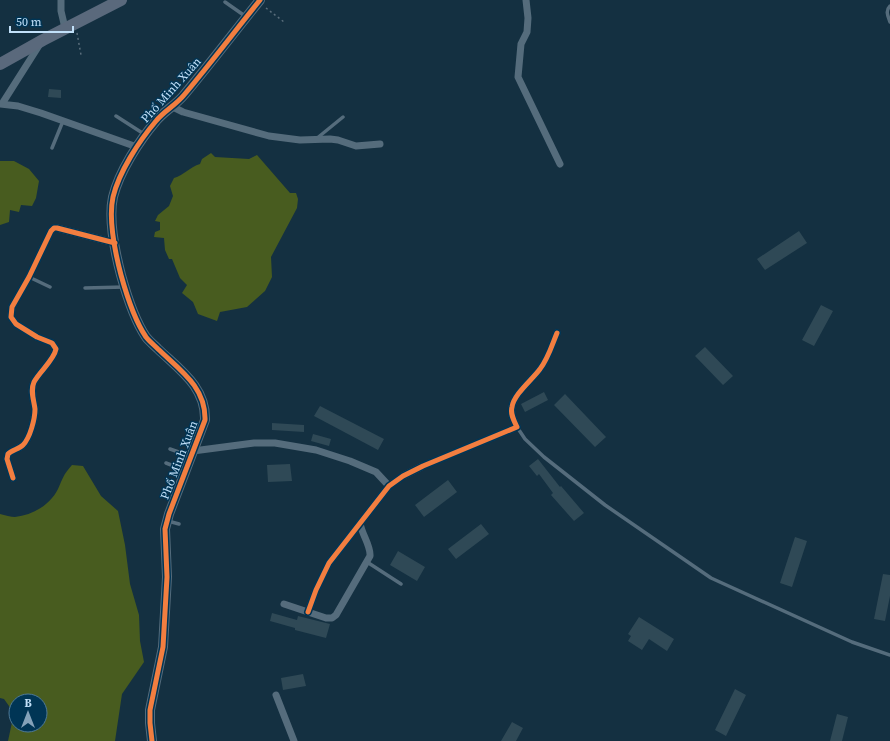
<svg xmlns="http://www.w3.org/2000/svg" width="890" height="741" viewBox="0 0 890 741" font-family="'Source Serif 4',serif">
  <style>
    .water { fill: #485c1f; fill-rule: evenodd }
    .building { fill: #2f4956 }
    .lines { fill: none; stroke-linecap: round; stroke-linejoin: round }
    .path { stroke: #5a6e7c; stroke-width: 1.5; stroke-dasharray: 2 3; stroke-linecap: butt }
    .lane { stroke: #556c7c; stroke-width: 3.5 }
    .street { stroke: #556c7c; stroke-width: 7 }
    .secondary { stroke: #556c7c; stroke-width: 10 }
    .highway { stroke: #5a697c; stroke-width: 12 }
    .cycleway-casing { stroke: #003555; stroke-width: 8 }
    .cycleway { stroke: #f27e40; stroke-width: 5 }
    .labels { text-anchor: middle; stroke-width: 3; stroke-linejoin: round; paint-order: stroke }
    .street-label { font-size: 12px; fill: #c1e0f9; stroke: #003555 }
  </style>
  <rect width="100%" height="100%" fill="#143041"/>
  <path class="water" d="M211 153 215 157 249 159 257 155 290 193H296L298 199 297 208 271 257 272 277 265 291 247 307 220 312 217 321 198 314 193 302 182 293 187 285 180 278 172 259H169L165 250 164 238 154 237 155 232 160 230V222L155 221 158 215 169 206 173 196 170 186 174 178C184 175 190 167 200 164L202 159Z
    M0 161H14L29 169 39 181 36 198 32 206 21 205 19 212 10 210 9 222 0 225Z
    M72 465 83 466 101 496 118 511 125 545 130 584 139 615 140 641 144 662 122 694 115 741H8L14 713 4 699 0 698V514C5 515 11 517 15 517 33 515 50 505 58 489 63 478 63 475 72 465ZM16 701H40V725H16Z"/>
  <path class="building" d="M49 89 61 90V98L48 97Z
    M799 231 807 243 765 270 757 259Z
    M821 305 833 311 814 346 802 340Z
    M705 347 733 376 723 385 695 356Z
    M544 392 548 400 525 412 521 404Z
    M565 394 606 437 595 447 554 405Z
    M320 406 384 439 378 450 314 416Z
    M272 423 304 425V432L272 430Z
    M313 434 331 439 329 446 311 441Z
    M538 459 560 487 561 486 584 513 574 521 551 495 553 493 539 474 537 476 529 466Z
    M290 464 292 481 268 482 267 465Z
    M448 480 457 492 424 517 415 505Z
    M481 524 489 534 456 559 448 549Z
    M795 537 807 541 792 587 780 583Z
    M398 551 425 567 417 581 390 565Z
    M883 574 890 575V596L885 621 874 619Z
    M272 613 297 620 298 616 330 624 326 638 295 630V628L270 621Z
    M639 617 674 639 667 651 649 639 642 650 628 641 631 636 628 634Z
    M303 674 306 686 283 690 281 678Z
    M735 689 746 695 726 736 715 730Z
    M837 714 848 717 842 741H830Z
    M512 722 523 728 516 741H501Z"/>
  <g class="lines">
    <path class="path" d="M266 8 284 22
      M77 33 81 55"/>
    <path class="lane" d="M225 2 245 16
      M890 6C885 11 888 16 890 22
      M116 116 144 134
      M316 139 343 117
      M52 148 63 121
      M29 277 50 287
      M85 288 124 287
      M517 427 525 439 544 457 605 505 711 578 852 642 890 655
      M170 449 190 456
      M166 463 184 470
      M168 521 179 524
      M367 562 401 584"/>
    <path class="street" d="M61 0V11L65 28
      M526 0 528 18 527 32 521 44 518 77 560 164
      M0 104 18 106 41 113 137 147
      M2 104 40 44
      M171 106 183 112 269 136 300 140 330 139 338 140 356 146 380 144
      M193 451 254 443H275L316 450 350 461 376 472 389 486
      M13 478 7 459 8 454C12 450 19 449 23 445 30 438 35 419 35 409 34 400 30 391 34 382 40 371 54 360 56 349L52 343 37 337 16 324 11 317 12 307 29 277 51 231 54 228H57L115 243
      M284 604 326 618H332L336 615 370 556C371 546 362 535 360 523
      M308 612 316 590 329 563 389 486 403 476 423 466 517 427C514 421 510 414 512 407 514 394 532 380 540 369 548 359 552 345 557 333
      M276 695 294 741"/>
    <path class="secondary" d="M152 741 150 723V710L163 647 167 577 165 529 169 514 205 420C206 387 180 370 158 349 154 345 149 341 146 337 135 321 126 293 121 275 115 252 108 220 113 197 119 172 139 141 156 121 164 111 176 105 184 95 210 64 235 31 260 0"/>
    <path class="highway" d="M0 64 43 40 121 0"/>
    <g class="cycleway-casing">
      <path id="cycleway" d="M13 478 7 459 8 454C12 450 19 449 23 445 30 438 35 419 35 409 34 400 30 391 34 382 40 371 54 360 56 349L52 343 37 337 16 324 11 317 12 307 29 277 51 231 54 228H57L115 243
        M308 612 316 590 329 563 389 486 403 476 423 466 517 427C514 421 510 414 512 407 514 394 532 380 540 369 548 359 552 345 557 333
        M152 741 150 723V710L163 647 167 577 165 529 169 514 205 420C206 387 180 370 158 349 154 345 149 341 146 337 135 321 126 293 121 275 115 252 108 220 113 197 119 172 139 141 156 121 164 111 176 105 184 95 210 64 235 31 260 0"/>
    </g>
    <use href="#cycleway" class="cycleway"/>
  </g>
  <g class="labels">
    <g class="street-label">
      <text transform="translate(171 90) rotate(-48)" y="4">Phố Minh Xuân</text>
      <text transform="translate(179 460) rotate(-69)" y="4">Phố Minh Xuân</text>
    </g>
  </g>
  <g transform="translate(28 713)"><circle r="19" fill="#003555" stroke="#4d7997"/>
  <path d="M0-3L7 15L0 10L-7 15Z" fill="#84a2b9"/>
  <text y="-6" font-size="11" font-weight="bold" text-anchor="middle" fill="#c1e0f9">B</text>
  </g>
  <path d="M10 26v6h63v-6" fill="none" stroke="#c1e0f9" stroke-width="2"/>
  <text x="16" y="26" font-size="12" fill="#c1e0f9" stroke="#003555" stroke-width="3" paint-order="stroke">50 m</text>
</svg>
